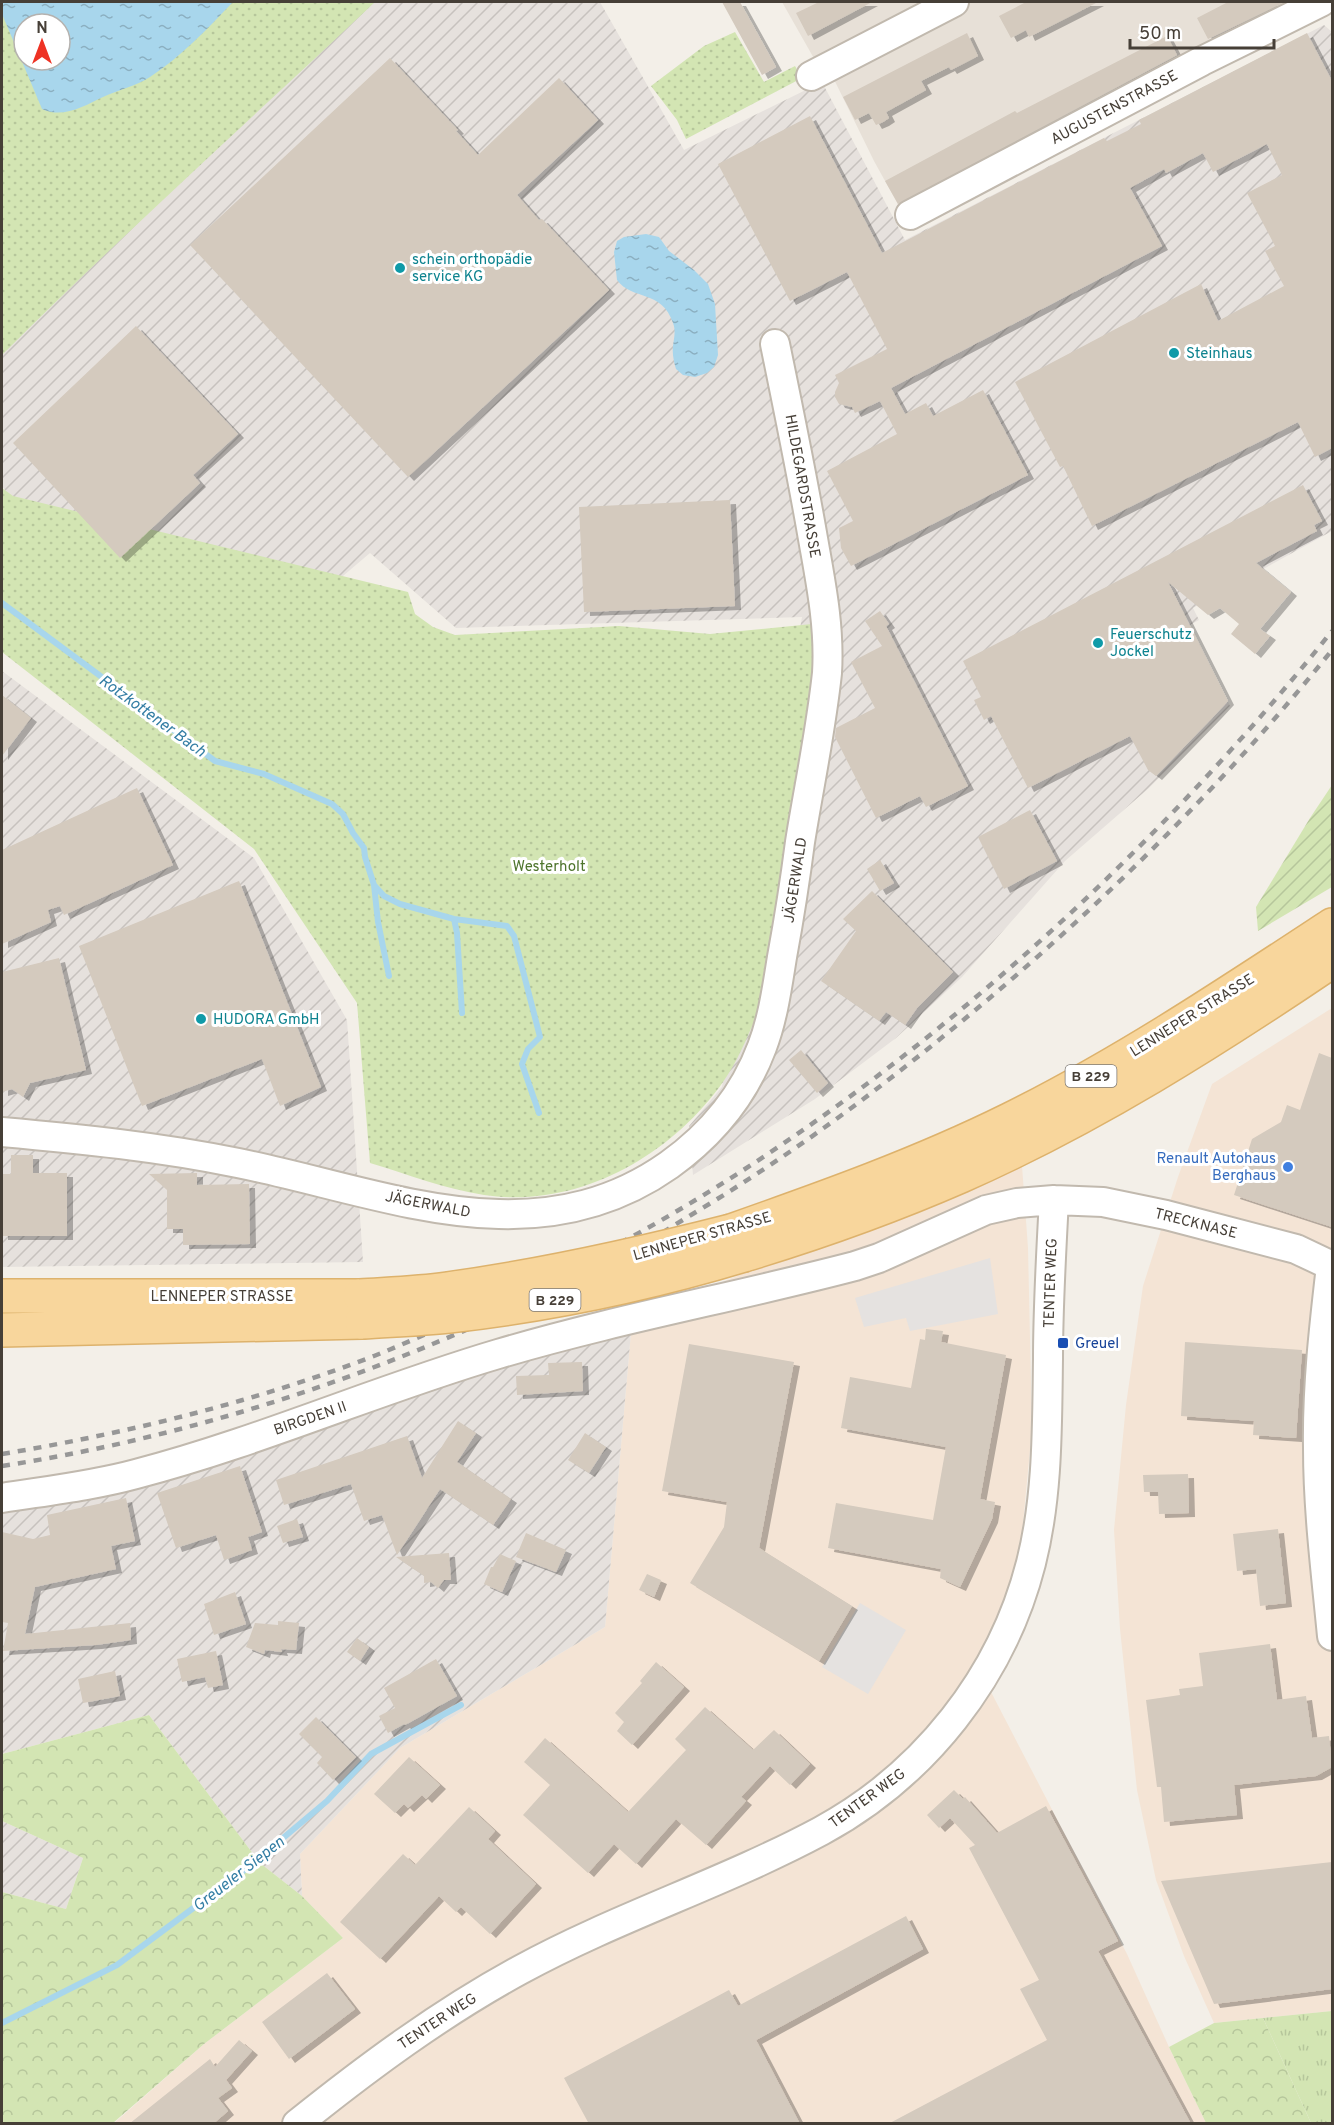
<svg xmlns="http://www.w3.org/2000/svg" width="1334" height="2125" viewBox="0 0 1334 2125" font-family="Overpass,sans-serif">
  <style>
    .residential { fill: #e7e0d7 }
    .commercial { fill: #f4e4d5 }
    .industrial { fill: url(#industrial-furrows) }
    .grass { fill: url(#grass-tufts) }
    .forest { fill: url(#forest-crowns) }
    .park { fill: url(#park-dots); fill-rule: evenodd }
    .garden { fill: url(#garden-furrows) }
    .parking { fill: #e5e2e0 }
    .water { fill: url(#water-ripples); fill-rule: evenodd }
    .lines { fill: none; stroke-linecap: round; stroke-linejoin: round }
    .stream { stroke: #a8d6ec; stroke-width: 6 }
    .building { fill: #d4cabe; filter: url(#shadow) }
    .minor-casing { stroke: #c1b9ae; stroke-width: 32 }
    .major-casing { stroke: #ddb26c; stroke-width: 36 }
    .minor { stroke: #fff; stroke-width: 28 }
    .major { stroke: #f8d69c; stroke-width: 33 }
    .rail { stroke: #979797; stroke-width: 4.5; stroke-dasharray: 8 8; stroke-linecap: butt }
    .major-bridge-casing { stroke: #ddb26c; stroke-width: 36; stroke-linecap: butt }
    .major-bridge { stroke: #f8d69c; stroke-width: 33 }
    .culture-dot { fill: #0f9aa8; stroke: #fff; stroke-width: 2 }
    .shop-dot { fill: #3f7fe0; stroke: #fff; stroke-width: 2 }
    .transit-dot { fill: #1a4fb4; stroke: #fff; stroke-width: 2 }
    .labels { text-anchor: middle; stroke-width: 6; stroke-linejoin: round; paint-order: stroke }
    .shield { fill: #fff; stroke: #7e7973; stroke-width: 1.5 }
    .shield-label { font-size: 14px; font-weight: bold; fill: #463f37 }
    .street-label { font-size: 15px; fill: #463f37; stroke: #fff }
    .culture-label { font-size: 15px; fill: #0d838f; stroke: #fff; text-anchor: start }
    .park-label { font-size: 15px; fill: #4e752d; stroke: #fff }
    .shop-label { font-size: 15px; fill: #366cbe; stroke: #fff; text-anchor: end }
    .transit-label { font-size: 15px; fill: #164399; stroke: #fff; text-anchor: start }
    .water-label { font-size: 16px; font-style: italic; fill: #347ea4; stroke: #fff }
  </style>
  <defs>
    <pattern id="industrial-furrows" width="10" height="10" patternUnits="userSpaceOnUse" patternTransform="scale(1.5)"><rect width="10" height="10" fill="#e6e1dd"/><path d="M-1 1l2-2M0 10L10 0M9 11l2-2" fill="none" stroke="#c7c2be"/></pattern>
    <pattern id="grass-tufts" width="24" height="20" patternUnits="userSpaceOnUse" patternTransform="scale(1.5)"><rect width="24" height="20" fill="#d3e5b3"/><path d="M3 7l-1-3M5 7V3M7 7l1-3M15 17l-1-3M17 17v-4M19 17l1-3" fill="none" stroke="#b6c69b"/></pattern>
    <pattern id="forest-crowns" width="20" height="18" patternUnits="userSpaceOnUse" patternTransform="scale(1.5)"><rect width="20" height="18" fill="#d3e5b3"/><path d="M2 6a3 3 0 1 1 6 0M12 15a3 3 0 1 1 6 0" fill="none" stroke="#b6c69b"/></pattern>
    <pattern id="park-dots" width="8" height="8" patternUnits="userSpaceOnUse" patternTransform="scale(1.5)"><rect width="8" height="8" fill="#d3e5b3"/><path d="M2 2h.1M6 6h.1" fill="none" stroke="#b6c69b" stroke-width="1.8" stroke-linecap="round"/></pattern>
    <pattern id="garden-furrows" width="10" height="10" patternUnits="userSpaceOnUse" patternTransform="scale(1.5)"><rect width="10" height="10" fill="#d3e5b3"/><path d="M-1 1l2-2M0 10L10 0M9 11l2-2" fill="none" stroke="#b6c69b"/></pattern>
    <pattern id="water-ripples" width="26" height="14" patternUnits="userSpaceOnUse" patternTransform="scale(1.5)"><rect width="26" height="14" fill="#a8d6ec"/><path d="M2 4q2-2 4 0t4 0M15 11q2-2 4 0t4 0" fill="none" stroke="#8bafc0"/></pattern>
    <filter id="shadow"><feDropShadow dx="6" dy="4" stdDeviation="0" flood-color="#0004"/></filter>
  </defs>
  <rect width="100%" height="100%" fill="#f3efe8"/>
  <path class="residential" d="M782 2H1291L900 208 874 161 824 59 816 62Z"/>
  <path class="commercial" d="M1332 1008V2011L1214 2023 1184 1956 1156 1880 1137 1790 1120 1629 1114 1530 1126 1405 1143 1286 1178 1177 1212 1084Z
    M1021 1152 1028 1248 1032 1429 1021 1544 1003 1608 977 1665 1127 1954 1169 2047 1206 2123 113 2124 204 2044 343 1938 302 1896 300 1854 400 1748 605 1627 631 1332 702 1290 933 1198Z"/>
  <path class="industrial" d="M356 2H600L684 150 822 82 905 240 1324 25 1332 32V531L1193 608 1199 620 1190 625 1230 706 1149 788 1065 861 962 977 896 1038 815 1099 693 1175 689 1126 722 1087 802 617 456 628 370 553 330 587 15 504 2 486V316Z
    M2 671 254 858 347 1020 363 1262 2 1267Z
    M631 1332 605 1627 400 1748 300 1854 302 1896 260 1863 149 1715 2 1754V1507L501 1365Z
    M2 1821 83 1858 66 1909 2 1892Z"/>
  <path class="grass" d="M1332 2011V2123H1311L1263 2018Z"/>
  <path class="forest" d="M149 1715 260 1863 302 1896 343 1938 204 2044 113 2123H2V1892L66 1909 83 1858 2 1821V1754Z
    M1263 2018 1311 2123H1206L1169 2047 1214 2023Z"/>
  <path class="park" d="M2 2H375C250 120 123 234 2 355ZM24 24H60V60H24Z
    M735 32 764 82 795 66 802 78 686 139 677 120 651 86 704 46Z
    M2 488 13 496 408 592 415 614 433 627 455 635 619 626 710 634 812 624 823 641 763 1000C751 1028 740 1058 723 1082 670 1157 577 1209 484 1195 445 1189 407 1174 370 1163L357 1003 254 849 2 652Z"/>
  <path class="garden" d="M1332 785V887L1258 931 1256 907 1310 818Z"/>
  <path class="parking" d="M990 1258 998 1314 910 1331 906 1318 864 1327 855 1298Z
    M860 1603 906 1630 868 1694 822 1667Z"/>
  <path class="water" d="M2 2H233C208 28 181 57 150 77 136 86 118 90 103 97 84 106 63 119 42 109L2 14ZM24 24H60V60H24Z
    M646 234 659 237 669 251 694 270 708 284 715 304 718 355 714 367 707 373 695 377 683 375 676 369C674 362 672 354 673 346 674 338 676 331 673 323 662 289 632 301 617 280L614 252 617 241 624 237Z"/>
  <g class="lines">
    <path class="stream" d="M2 603 215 761 264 774 332 804 343 814 353 833 364 848 365 857 374 885 384 896 400 904 454 919 507 926 514 936 540 1037 528 1049 522 1064 539 1113
      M374 885 378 922 389 976
      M454 919 457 933 462 1013
      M2 2023 117 1965 251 1865 327 1801 371 1754 461 1705"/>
  </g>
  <path class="building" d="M722 2H740L776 67 762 75Z
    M819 2H872L808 36 796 13Z
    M1026 2H1098L1029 37 1026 30 1011 38 999 16Z
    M1228 2H1285L1208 39 1197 18Z
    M967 33 978 56 951 70 949 67 921 81 926 90 886 112 889 118 883 122 876 125 869 113 855 120 843 97Z
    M1307 33 1332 81V448L1315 457 1298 422 1092 526 1063 466 1060 467 1015 382 1201 284 1218 321 1284 286 1265 251 1275 246 1247 193 1282 175 1267 144 1213 172 1203 153 1166 173 1164 169 1130 188 1162 246 891 388 905 414 926 403 933 416 983 390 1028 475 851 566 841 548 839 528 853 521 827 471 897 434 880 401 855 413 852 407 839 404 835 397V392L839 383 835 375 887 349 847 272 790 301 718 164 810 116 882 253 1104 138 1107 141 1141 124 1139 120Z
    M1167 36 1177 55 898 204 885 181 1015 111 1017 113Z
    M390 58 458 130 456 131 478 155 559 78 598 120 517 195 539 220 542 219 609 290 408 477 190 245Z
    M136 326 238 434 193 475 200 483 120 558 13 443Z
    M1303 485 1322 521 1314 525 1317 531 1256 563 1291 592 1260 629 1270 636 1255 654 1231 634 1239 624 1220 608 1208 615 1168 582 1228 701 1215 715 1156 776 1148 770 1130 736 1028 788 991 716 984 720 974 700 981 697 963 661Z
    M730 500 735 606 584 612 579 507Z
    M880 611 889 624 886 626 968 786 926 807 920 796 876 818 835 737 836 728 875 708 851 662 882 646 865 621Z
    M2 695 31 718 2 756Z
    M137 788 173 865 64 915 60 906 48 910 51 922 2 944V850Z
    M1030 810 1057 861 1004 889 978 837Z
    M880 860 894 883 880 891 867 869Z
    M239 881 321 1087 280 1106 262 1059 142 1106 79 946Z
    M872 891 953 972 917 1008 905 1025 886 1012 879 1021 821 981 856 931 843 919Z
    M59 958 86 1070 30 1083 23 1097 12 1089 2 1092V972Z
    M801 1050 828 1083 817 1093 789 1060Z
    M1319 1053 1332 1058V1227L1234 1195 1252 1139 1281 1122 1287 1105 1300 1110Z
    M11 1155H33V1173H67V1236H2V1174H11Z
    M197 1173V1185L249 1184 250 1244 183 1245V1229H167V1190L149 1174Z
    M926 1329 943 1331 941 1342 1006 1355 980 1499 995 1502 992 1519 960 1587 940 1578 941 1569 828 1548 836 1503 933 1520 946 1447 841 1428 850 1377 911 1388 920 1339 925 1340Z
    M1185 1342 1302 1350 1296 1438 1253 1435 1254 1421 1181 1416Z
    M689 1344 794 1362 759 1548 852 1606 819 1661 690 1583 724 1527 727 1502 662 1491Z
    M582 1362 583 1391 517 1395 516 1376 549 1375 548 1363Z
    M458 1421 476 1433 457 1462 511 1499 493 1525 440 1489 397 1555 382 1515 364 1521 351 1484 284 1505 276 1480 407 1436 422 1478Z
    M585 1433 606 1447 589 1473 568 1460Z
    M240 1466 262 1532 248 1537 252 1550 224 1560 216 1535 176 1548 157 1493Z
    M1188 1474 1189 1513 1159 1514 1158 1492H1144L1143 1475Z
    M126 1498 135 1541 111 1546 116 1569 35 1587 25 1634 130 1623 131 1640 96 1645 3 1651 8 1623 2 1622V1532L33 1539 50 1535 47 1515Z
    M297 1519 303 1537 283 1543 277 1526Z
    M1278 1529 1286 1603 1260 1606 1256 1569 1237 1571 1233 1534Z
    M526 1533 566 1550 556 1572 516 1557Z
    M449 1553 451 1580H444L438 1588 431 1582 424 1583V1576L396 1557Z
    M500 1554 516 1561 502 1592 484 1584 491 1567H493Z
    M647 1574 661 1580 654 1597 639 1590Z
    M235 1592 246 1624 214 1635 204 1604Z
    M278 1621 299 1623 296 1650 281 1649 282 1652 265 1650 264 1654 246 1647 255 1623 278 1625Z
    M357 1638 369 1647 360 1661 347 1652Z
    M1270 1644 1277 1700 1306 1696 1312 1738 1329 1736 1332 1767 1316 1776 1234 1785 1237 1815 1164 1822 1161 1787H1157L1146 1700 1180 1695 1179 1689 1203 1686 1199 1653Z
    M216 1651 223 1685 208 1688 205 1677 182 1682 177 1659Z
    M436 1659 457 1696 405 1725 404 1724 388 1733 379 1716 395 1708 384 1688Z
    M656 1662 684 1687 632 1745 617 1731 624 1722 615 1713 642 1683 640 1681Z
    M115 1671 120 1696 83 1703 78 1679Z
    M705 1707 753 1750 774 1730 810 1764 790 1785 770 1766 741 1797 746 1801 706 1845 676 1819 636 1864 614 1844 588 1873 523 1815 550 1785 524 1762 545 1738 628 1812 686 1750 675 1739Z
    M316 1717 356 1757 333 1780 317 1763 322 1757 299 1734Z
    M409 1757 440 1785 426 1799 422 1795 408 1808 404 1804 395 1813 374 1794Z
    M954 1790 963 1799 965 1797 997 1833 1046 1806 1118 1941 1098 1951 1191 2124H888L1047 2040 1020 1989 1039 1980 969 1848 975 1845 950 1818 939 1828 927 1815Z
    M469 1807 495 1831 488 1839 536 1884 490 1934 461 1907 456 1912 439 1896 380 1959 340 1922 403 1854 415 1865Z
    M1332 1862V1989L1214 2004 1161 1881Z
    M906 1916 923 1949 756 2040 800 2124H589L564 2078 729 1990 738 2006Z
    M327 1973 355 2009 289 2059 262 2022Z
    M239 2040 252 2051 226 2080 232 2088 218 2098 228 2111 213 2124H129L210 2059 215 2067Z"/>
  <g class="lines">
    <g class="minor-casing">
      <path id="minor" d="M811 76 954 2
        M910 215 1202 61 1321 2
        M2 1132C81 1139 160 1147 238 1163 383 1192 533 1261 669 1165 711 1135 744 1095 762 1047 773 1018 777 988 782 957 789 919 795 881 800 842 809 786 821 730 827 673 830 625 820 579 812 533 801 470 788 407 775 344
        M1331 1266C1324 1326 1317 1387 1318 1448 1318 1511 1326 1573 1332 1636
        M2 1498C46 1491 92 1486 136 1474 259 1442 376 1390 498 1354 616 1319 737 1297 855 1266L879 1258 986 1210 1017 1203 1054 1200 1103 1202 1166 1215 1296 1249 1332 1266
        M297 2124C368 2067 441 2013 520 1970 617 1917 724 1883 821 1831 924 1775 1002 1677 1031 1563 1048 1496 1047 1427 1048 1359 1048 1306 1051 1253 1054 1200"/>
    </g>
    <g class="major-casing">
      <path id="major" d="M731 1231C825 1198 920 1164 1009 1120 1122 1064 1227 994 1332 925
        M744 1255C817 1233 890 1207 961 1176 1092 1118 1214 1041 1332 961
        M2 1296H360
        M2 1330 362 1322"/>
    </g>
    <use href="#minor" class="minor"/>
    <use href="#major" class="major"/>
    <path class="rail" d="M2 1454C128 1433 254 1402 374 1356 419 1338 463 1317 507 1297 550 1277 595 1257 637 1234 899 1088 1145 865 1332 631
      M2 1466C226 1431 428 1357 629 1252 650 1241 671 1227 691 1215 758 1175 822 1131 883 1084 1048 957 1202 812 1332 650"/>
    <g class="major-bridge-casing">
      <path id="major-bridge" d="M360 1296C389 1294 418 1293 447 1289 543 1276 637 1255 731 1231
        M362 1322C391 1320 420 1319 449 1316 548 1305 648 1284 744 1255"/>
    </g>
    <use href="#major-bridge" class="major-bridge"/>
  </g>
  <g class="culture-dot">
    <circle cx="400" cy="268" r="6"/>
    <circle cx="1174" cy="353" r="6"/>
    <circle cx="1098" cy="643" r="6"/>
    <circle cx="201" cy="1019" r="6"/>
  </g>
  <circle class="shop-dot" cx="1288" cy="1167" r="6"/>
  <rect class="transit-dot" x="1057" y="1337" width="12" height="12" rx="3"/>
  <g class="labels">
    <g class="shield">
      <rect x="1065.5" y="1065" width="51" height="22" rx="4.5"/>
      <rect x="529.5" y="1289" width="51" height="22" rx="4.5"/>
    </g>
    <g class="shield-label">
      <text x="1091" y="1081">B 229</text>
      <text x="555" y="1305">B 229</text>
    </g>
    <g class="street-label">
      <text transform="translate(1114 107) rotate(-28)" y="5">AUGUSTENSTRASSE</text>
      <text transform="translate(803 486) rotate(80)" y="5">HILDEGARDSTRASSE</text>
      <text transform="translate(795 880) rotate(-81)" y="5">JÄGERWALD</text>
      <text transform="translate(1192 1015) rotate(-32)" y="5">LENNEPER STRASSE</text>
      <text transform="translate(428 1204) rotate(11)" y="5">JÄGERWALD</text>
      <text transform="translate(1196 1223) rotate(14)" y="5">TRECKNASE</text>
      <text transform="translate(702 1236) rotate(-16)" y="5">LENNEPER STRASSE</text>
      <text transform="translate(1050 1283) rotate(-88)" y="5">TENTER WEG</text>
      <text x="222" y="1301">LENNEPER STRASSE</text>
      <text transform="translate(310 1418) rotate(-19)" y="5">BIRGDEN II</text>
      <text transform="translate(867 1798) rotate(-36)" y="5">TENTER WEG</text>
      <text transform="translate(437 2021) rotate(-33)" y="5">TENTER WEG</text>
    </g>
    <g class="culture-label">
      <text x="412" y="264">schein orthopädie<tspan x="412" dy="17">service KG</tspan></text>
      <text x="1186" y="358">Steinhaus</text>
      <text x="1110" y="639">Feuerschutz<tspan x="1110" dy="17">Jockel</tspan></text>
      <text x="213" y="1024">HUDORA GmbH</text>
    </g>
    <g class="park-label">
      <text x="549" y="871">Westerholt</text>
    </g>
    <g class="shop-label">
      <text x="1276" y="1163">Renault Autohaus<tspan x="1276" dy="17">Berghaus</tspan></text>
    </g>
    <g class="transit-label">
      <text x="1075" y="1348">Greuel</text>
    </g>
    <g class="water-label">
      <text transform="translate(153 715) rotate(36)" y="6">Rotzkottener Bach</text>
      <text transform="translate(238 1873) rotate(-38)" y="6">Greueler Siepen</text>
    </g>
  </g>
  <rect width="1334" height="2125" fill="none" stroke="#463f37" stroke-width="6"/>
  <g transform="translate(42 42)"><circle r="28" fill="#ffffff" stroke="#b5b2af" stroke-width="1.5"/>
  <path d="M0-4.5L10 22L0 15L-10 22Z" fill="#ee3224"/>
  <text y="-9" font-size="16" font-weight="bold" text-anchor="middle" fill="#463f37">N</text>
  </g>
  <path d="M1130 39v9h144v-9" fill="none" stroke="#463f37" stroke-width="3"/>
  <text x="1139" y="39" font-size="18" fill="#463f37" stroke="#ffffff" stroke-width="4.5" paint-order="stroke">50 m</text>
</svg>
